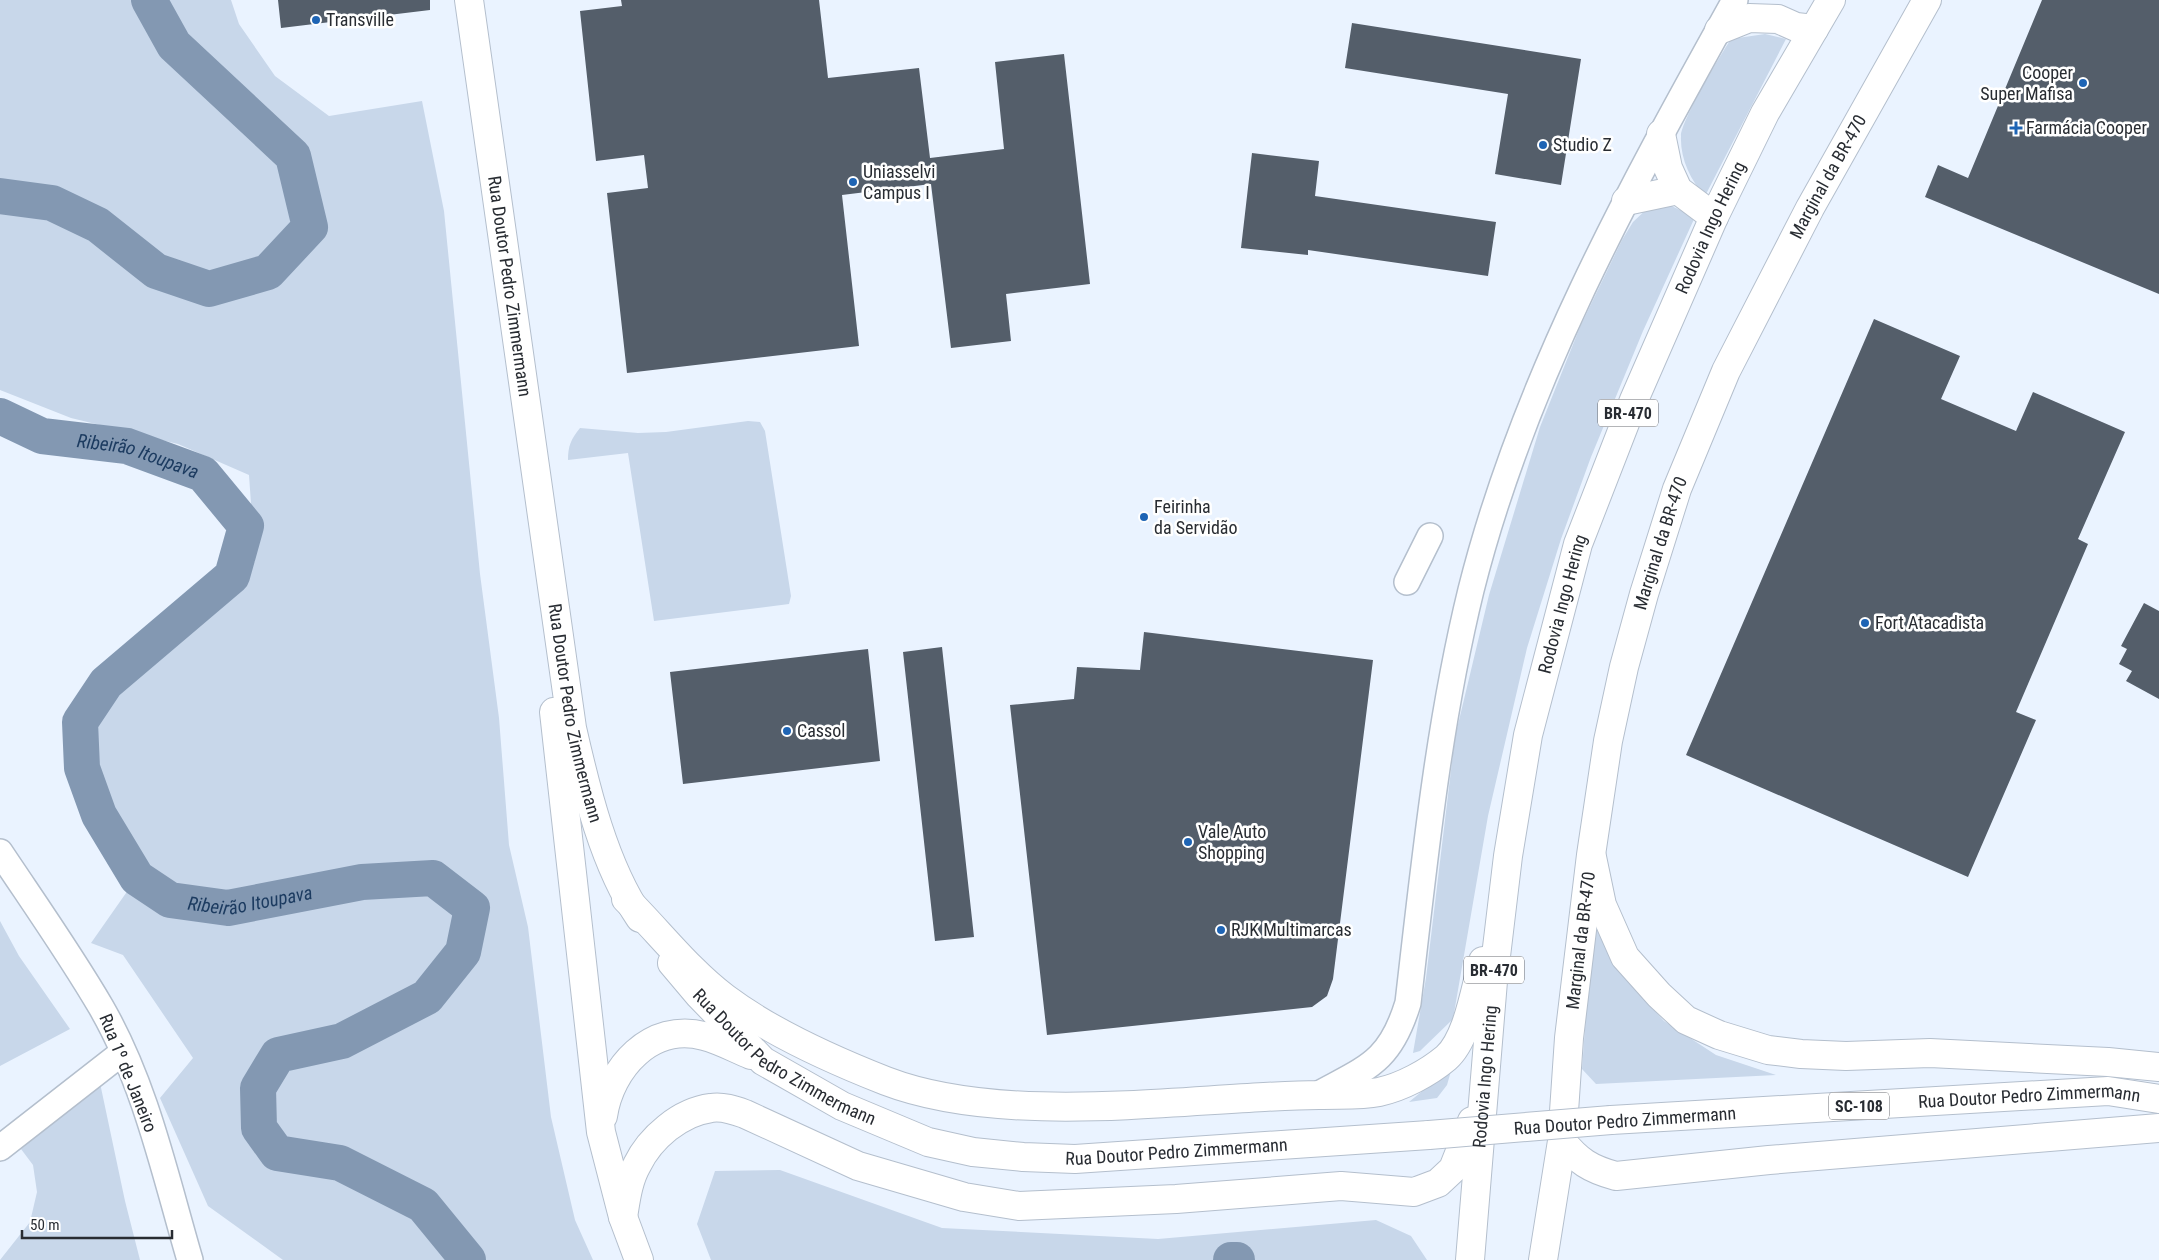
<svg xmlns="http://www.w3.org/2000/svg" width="2159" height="1260" viewBox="0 0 2159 1260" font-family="'Roboto Condensed',sans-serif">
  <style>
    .green { fill: #c8d7ea }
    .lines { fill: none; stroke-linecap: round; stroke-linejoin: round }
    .river { stroke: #8398b2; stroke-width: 36 }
    .building { fill: #545e6a }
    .minor-casing { stroke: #b4bfcd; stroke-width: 28 }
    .major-casing { stroke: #b4bfcd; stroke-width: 30 }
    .highway-casing { stroke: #b4bfcd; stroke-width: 30 }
    .minor { stroke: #fff; stroke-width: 25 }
    .major { stroke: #fff; stroke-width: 28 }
    .highway { stroke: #fff; stroke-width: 28 }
    .major-bridge-casing { stroke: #b4bfcd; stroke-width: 30; stroke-linecap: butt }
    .major-bridge { stroke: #fff; stroke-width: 28 }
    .poi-dot { fill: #1e64b4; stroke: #fff; stroke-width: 2 }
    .labels { text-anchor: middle; stroke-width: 5; stroke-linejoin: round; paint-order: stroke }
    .shield { fill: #fff; stroke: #686b70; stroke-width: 1 }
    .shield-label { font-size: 16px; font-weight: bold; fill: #282c32 }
    .poi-label { font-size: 18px; fill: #282c32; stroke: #fff; text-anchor: start }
    .street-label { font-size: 18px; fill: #282c32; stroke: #fff }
    .water-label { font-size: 19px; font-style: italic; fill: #1c3b60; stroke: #fff }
  </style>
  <rect width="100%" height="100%" fill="#eaf3ff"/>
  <path class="green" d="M0 0H231L239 24 275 76 329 116 422 101 444 211 480 574 499 718 509 845 528 927 551 1117 575 1220 593 1260H283L208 1206 160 1098 193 1058 123 955 91 943 147 863C87 816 68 739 123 681 143 660 178 644 201 625 220 608 238 580 255 561L249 475 178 444 71 418 0 390Z
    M1765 34 1786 39 1705 196C1690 180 1680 158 1681 136 1681 121 1721 54 1731 39Z
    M1663 202 1695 217 1643 331 1591 457 1561 539 1527 648 1488 816 1453 1019 1420 1051 1413 1053 1426 978 1455 737 1489 595 1540 427 1580 327 1622 240 1633 222 1651 205Z
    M748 421 760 422 765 431 791 596 789 604 654 621 628 453 568 460C568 446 571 439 580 428L638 433 666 432Z
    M1593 919 1622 975 1664 1021 1716 1055 1776 1075 1596 1084 1582 1069Z
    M0 921 19 956 70 1029 0 1066Z
    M1451 1071 1447 1085 1437 1098 1409 1102 1438 1078Z
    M100 1083 125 1201 140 1260H0L30 1222 37 1192 33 1165 21 1149Z
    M780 1170 942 1228 1158 1239 1376 1220 1411 1236 1427 1260H711L697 1224 715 1171Z"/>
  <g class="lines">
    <g class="river">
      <path d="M0 196 52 203 98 225 156 271 209 289 268 272 310 227 293 156 174 45 149 0"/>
      <path id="s1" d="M0 416 42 436 127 446 203 474 246 526 232 576 106 683 80 722 82 768 99 815 137 878 170 900 228 908 362 882 433 878 472 908 463 952 427 997 342 1041 278 1055 258 1088 259 1128 277 1153 340 1163 423 1205 468 1260"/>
      <path d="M1231 1260H1237"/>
    </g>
  </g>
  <path class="building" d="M278 0H430V10L281 28Z
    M621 0H819L828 78 919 68 930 158 1004 149 995 62 1064 54 1090 284 1006 294 1011 341 951 348 931 184 842 195 859 346 627 373 607 193 648 188 644 155 596 161 580 11 622 6Z
    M2042 0H2159V294L1925 197 1938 165 1968 178Z
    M1352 23 1581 59 1561 185 1495 174 1508 94 1345 68Z
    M1252 153 1319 161 1315 196 1496 222 1488 276 1308 250V255L1241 248Z
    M1874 319 1960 356 1941 399 2016 431 2033 392 2125 432 2078 539 2088 544 2016 712 2036 720 1968 877 1686 755Z
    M2144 603 2159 611V699L2126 681 2132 671 2119 664 2127 649 2121 646Z
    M1144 632 1373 660 1333 979 1327 996 1312 1007 1047 1035 1010 705 1074 699 1077 667 1140 670Z
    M942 647 974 937 935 941 903 652Z
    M868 649 880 761 683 784 670 672Z"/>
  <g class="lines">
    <g class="minor-casing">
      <path id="minor" d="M1407 582 1430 536
        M0 852C34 903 70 954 101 1007 146 1085 165 1175 190 1260
        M1317 1095C1368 1067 1390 1062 1408 1003 1424 865 1438 725 1471 590 1524 379 1630 189 1735 0
        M0 1148 123 1052"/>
    </g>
    <g class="major-casing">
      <g id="major">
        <path id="s2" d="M469 0 572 728C586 790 604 865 640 918"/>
        <path d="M554 712 601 1132 623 1217 639 1260"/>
        <path d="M1592 857 1602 905 1625 957 1659 995 1686 1020 1719 1035 1768 1050 1801 1054 1846 1056 1930 1053 2108 1062 2159 1067"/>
        <path id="s3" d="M672 963 699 995 763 1061 842 1106 928 1142 973 1152 1023 1157 1075 1159 1429 1135"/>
        <path d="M603 1116C610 1068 651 1022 704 1036 720 1040 736 1049 751 1055"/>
        <path id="s4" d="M1611 1120 2108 1091 2159 1099"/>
        <path d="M1562 1141C1578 1161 1590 1169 1616 1176L1769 1160 2159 1128"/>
      </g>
    </g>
    <g class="highway-casing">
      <g id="highway">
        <path d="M1719 30 1749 18 1778 19 1796 27 1814 29"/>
        <path d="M1661 134 1668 168 1678 190 1714 217"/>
        <path d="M1626 201 1678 190"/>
        <path d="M626 899C659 932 688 970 725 998 769 1031 835 1061 886 1081 993 1122 1150 1103 1264 1097 1282 1096 1301 1095 1319 1095 1339 1094 1359 1096 1379 1092 1402 1087 1428 1073 1446 1058 1468 1039 1475 988 1483 961"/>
        <path d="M623 1217C626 1199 628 1181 637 1165 650 1138 680 1112 711 1108 722 1106 734 1110 745 1114L858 1166 964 1197 1019 1206 1176 1199 1341 1186 1414 1192 1438 1183 1453 1169 1472 1121"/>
        <path id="s5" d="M1470 1260 1493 981 1508 856 1528 735 1578 544 1634 400 1714 217 1765 113 1831 0"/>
        <path id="s6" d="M1543 1260 1562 1141 1569 1038 1591 855 1608 741 1624 667 1644 594 1677 489 1726 371 1810 208 1927 0"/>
      </g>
    </g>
    <use href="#minor" class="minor"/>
    <use href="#major" class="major"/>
    <use href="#highway" class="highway"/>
    <g class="major-bridge-casing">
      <path id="major-bridge" d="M1429 1135 1611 1120"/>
    </g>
    <use href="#major-bridge" class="major-bridge"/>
  </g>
  <g class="poi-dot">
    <circle cx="316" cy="20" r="5"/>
    <circle cx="2083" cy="83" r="5"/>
    <path d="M2013.5 120.5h5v5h5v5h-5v5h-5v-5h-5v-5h5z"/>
    <circle cx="1543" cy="145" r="5"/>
    <circle cx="853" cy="182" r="5"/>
    <circle cx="1144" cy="517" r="5"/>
    <circle cx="1865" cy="623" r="5"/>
    <circle cx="787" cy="731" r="5"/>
    <circle cx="1188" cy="842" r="5"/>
    <circle cx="1221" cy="930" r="5"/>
  </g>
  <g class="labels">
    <g class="shield">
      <rect x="1598" y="399.5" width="60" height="27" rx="4"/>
      <rect x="1464" y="956.5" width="60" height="27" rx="4"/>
      <rect x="1829" y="1092.5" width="60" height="27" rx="4"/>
    </g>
    <g class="shield-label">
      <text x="1628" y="419">BR-470</text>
      <text x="1494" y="976">BR-470</text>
      <text x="1859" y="1112">SC-108</text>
    </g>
    <g class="poi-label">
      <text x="326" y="26">Transville</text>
      <text x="2073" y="79" text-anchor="end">Cooper<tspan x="2073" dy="21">Super Mafisa</tspan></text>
      <text x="2026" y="134">Farmácia Cooper</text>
      <text x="1553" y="151">Studio Z</text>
      <text x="863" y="178">Uniasselvi<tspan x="863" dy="21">Campus I</tspan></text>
      <text x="1154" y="513">Feirinha<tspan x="1154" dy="21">da Servidão</tspan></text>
      <text x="1875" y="629">Fort Atacadista</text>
      <text x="797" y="737">Cassol</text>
      <text x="1198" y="838">Vale Auto<tspan x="1198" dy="21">Shopping</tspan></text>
      <text x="1231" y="936">RJK Multimarcas</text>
    </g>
    <g class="street-label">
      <text dy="6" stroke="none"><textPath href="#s6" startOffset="1132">Marginal da BR-470</textPath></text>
      <text dy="6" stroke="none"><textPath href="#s5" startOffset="1069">Rodovia Ingo Hering</textPath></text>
      <text dy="6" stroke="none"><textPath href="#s2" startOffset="289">Rua Doutor Pedro Zimmermann</textPath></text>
      <text dy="6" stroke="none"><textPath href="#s6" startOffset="728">Marginal da BR-470</textPath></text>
      <text dy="6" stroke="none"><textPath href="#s5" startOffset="664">Rodovia Ingo Hering</textPath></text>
      <text dy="6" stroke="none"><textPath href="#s2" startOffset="721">Rua Doutor Pedro Zimmermann</textPath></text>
      <text dy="6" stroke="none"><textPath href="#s6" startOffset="322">Marginal da BR-470</textPath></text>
      <text dy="6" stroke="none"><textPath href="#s3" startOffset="149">Rua Doutor Pedro Zimmermann</textPath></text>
      <text transform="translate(128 1073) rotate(68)" y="6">Rua 1º de Janeiro</text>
      <text dy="6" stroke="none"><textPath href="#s5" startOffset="184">Rodovia Ingo Hering</textPath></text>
      <text dy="6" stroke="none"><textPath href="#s4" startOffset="419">Rua Doutor Pedro Zimmermann</textPath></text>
      <text transform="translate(1625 1121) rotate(-4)" y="6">Rua Doutor Pedro Zimmermann</text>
      <text dy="6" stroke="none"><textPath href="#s3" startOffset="568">Rua Doutor Pedro Zimmermann</textPath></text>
    </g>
    <g class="water-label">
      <text dy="7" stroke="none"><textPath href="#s1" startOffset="145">Ribeirão Itoupava</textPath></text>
      <text dy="7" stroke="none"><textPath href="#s1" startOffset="835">Ribeirão Itoupava</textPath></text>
    </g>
  </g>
  <path d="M22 1230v8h150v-8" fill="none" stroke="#282c32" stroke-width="2.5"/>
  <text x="30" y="1230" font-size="15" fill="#282c32" stroke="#ffffff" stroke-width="4" paint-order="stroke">50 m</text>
</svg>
